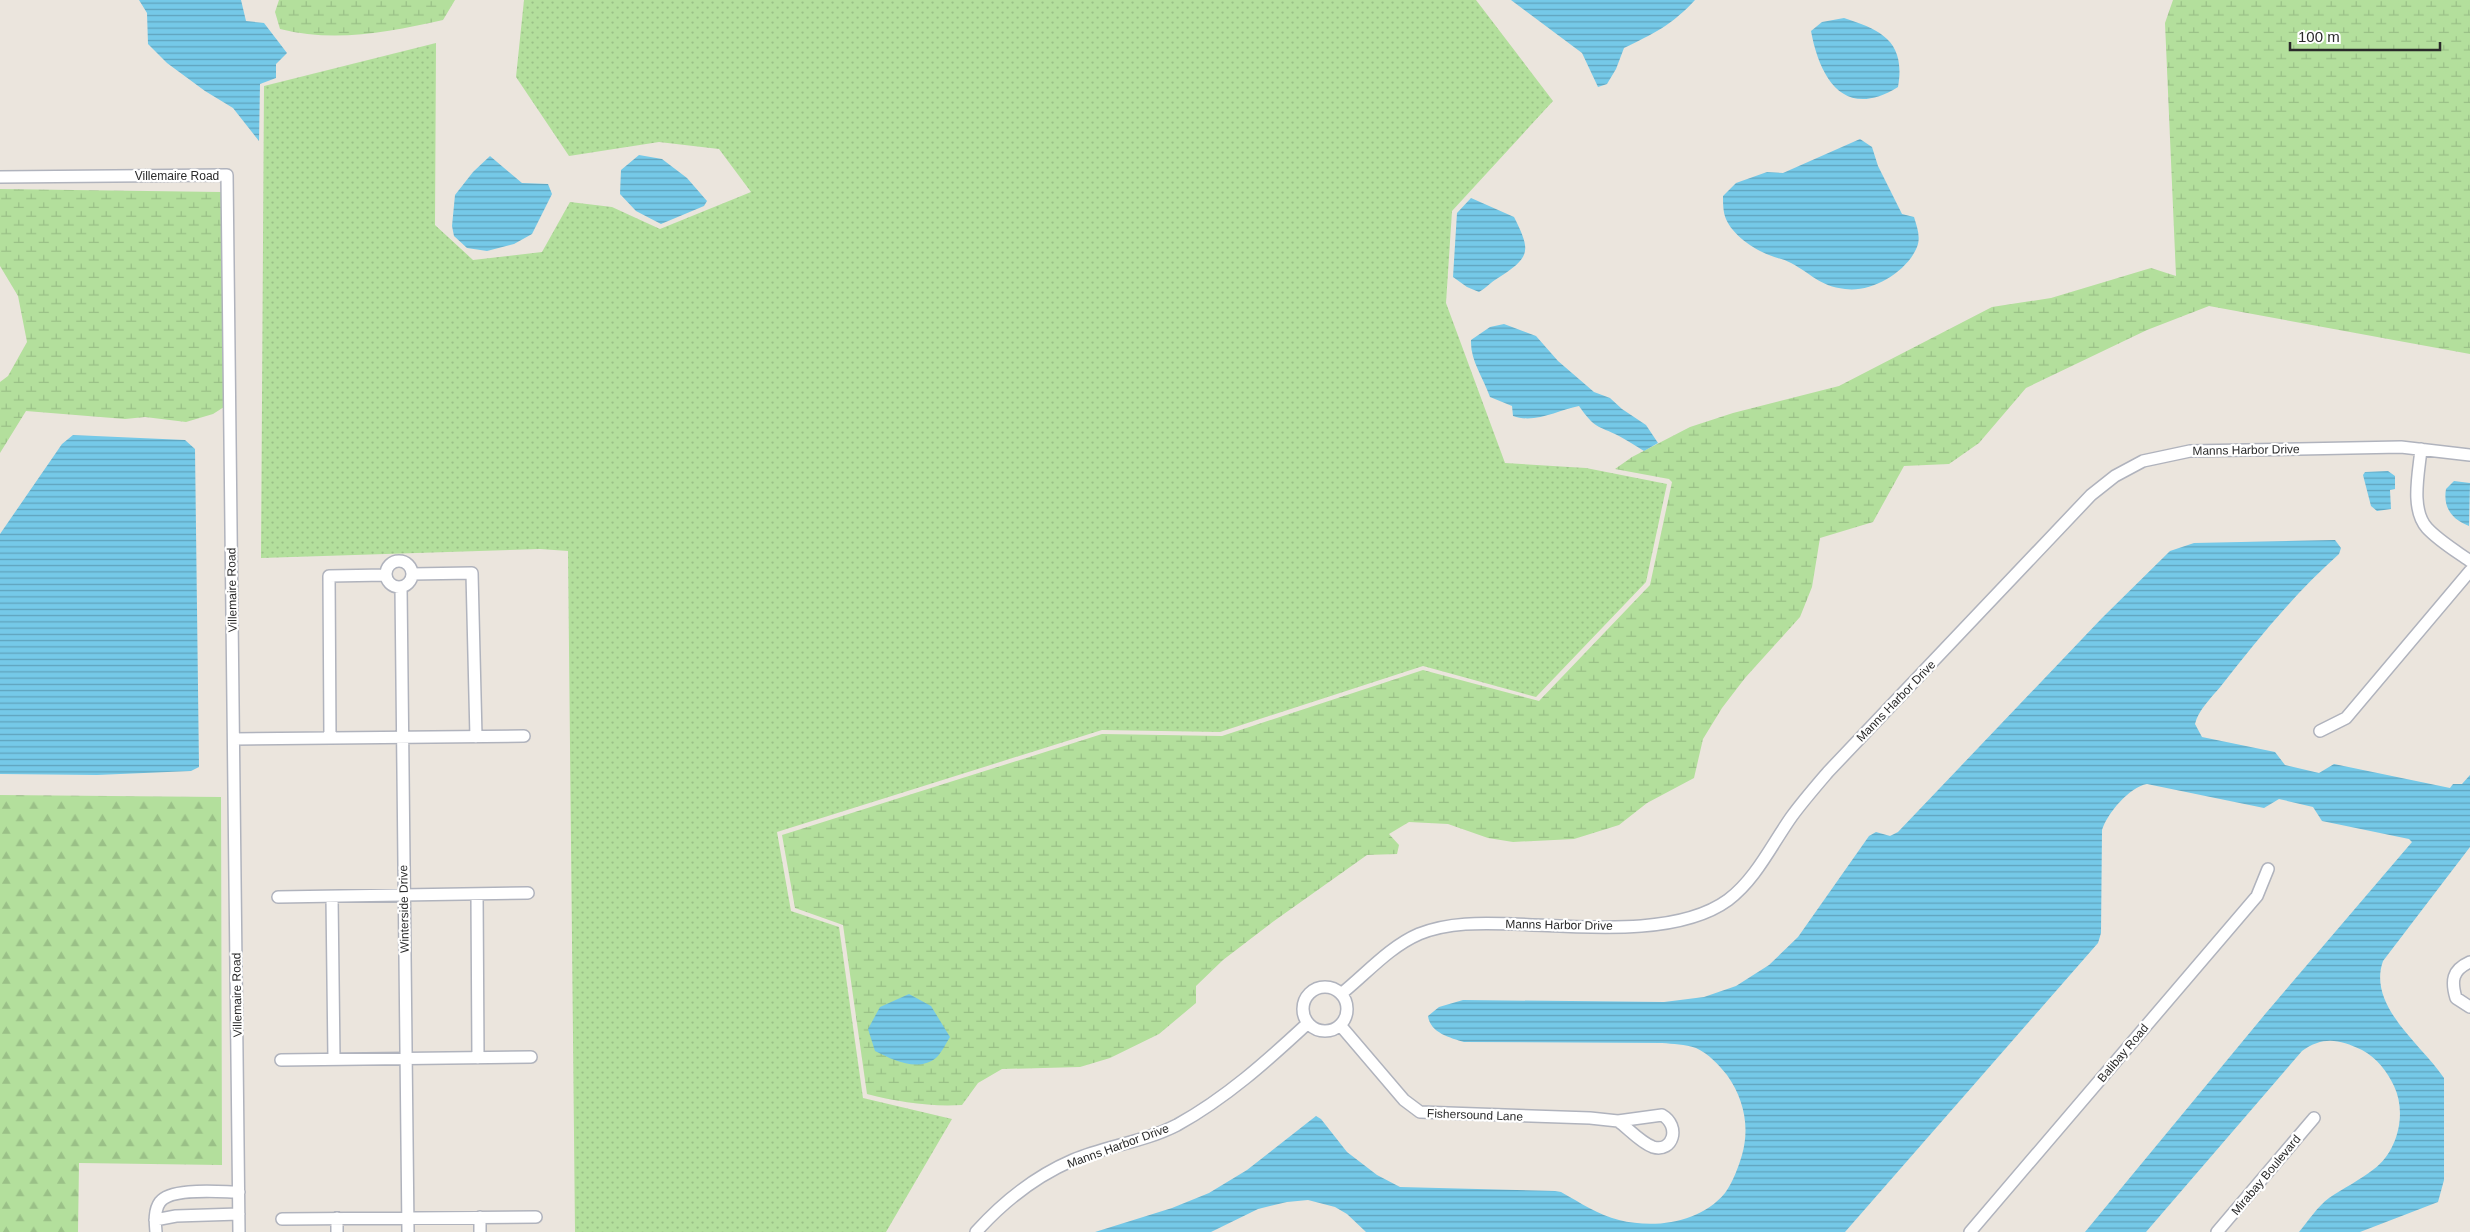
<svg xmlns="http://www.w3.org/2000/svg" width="2470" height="1232" viewBox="0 0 2470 1232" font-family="Arial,sans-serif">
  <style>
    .grass { fill: url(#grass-dots) }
    .forest { fill: url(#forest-firs) }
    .wetland { fill: url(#wetland-marsh) }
    .water { fill: url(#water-rules) }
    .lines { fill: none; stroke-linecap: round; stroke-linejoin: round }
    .minor-casing { stroke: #b0b3bd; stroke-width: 14 }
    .minor { stroke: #fff; stroke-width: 11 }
    .labels { text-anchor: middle; stroke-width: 4.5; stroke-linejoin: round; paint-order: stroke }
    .street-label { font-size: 12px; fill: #2a2a2a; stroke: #fff }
  </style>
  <defs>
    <pattern id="grass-dots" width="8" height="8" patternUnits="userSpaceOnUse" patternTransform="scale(1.25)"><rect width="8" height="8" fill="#b3df9c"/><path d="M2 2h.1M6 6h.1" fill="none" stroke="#9ac087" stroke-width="1.8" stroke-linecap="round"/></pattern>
    <pattern id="forest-firs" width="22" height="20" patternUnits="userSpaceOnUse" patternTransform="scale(1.25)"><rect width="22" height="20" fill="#b3df9c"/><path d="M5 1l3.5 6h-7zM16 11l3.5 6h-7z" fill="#9ac087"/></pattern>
    <pattern id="wetland-marsh" width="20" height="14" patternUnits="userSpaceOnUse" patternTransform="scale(1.25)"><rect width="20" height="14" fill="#b3df9c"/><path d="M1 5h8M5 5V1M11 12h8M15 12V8" fill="none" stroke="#9ac087"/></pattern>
    <pattern id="water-rules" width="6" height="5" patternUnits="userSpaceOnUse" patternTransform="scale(1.25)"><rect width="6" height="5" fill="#75c9e8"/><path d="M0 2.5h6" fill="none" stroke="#60a3bc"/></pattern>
  </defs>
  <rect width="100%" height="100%" fill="#ebe5dd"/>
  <path class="grass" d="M524 0H1476L1553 101 1452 211 1446 303 1505 463 1586 468 1667 484 1646 582 1536 697 1423 666 1220 732 1102 730 777 832 791 911 839 927 863 1098 952 1119 886 1232H575L568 551 540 549 261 558 264 86 436 43 435 225 473 260 542 252 570 202 612 207 660 229 751 192 719 149 659 142 569 156 516 77Z"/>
  <path class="forest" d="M0 795 221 797 222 1165 79 1163 78 1232H0Z"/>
  <path class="wetland" d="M279 0H455L443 20C389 32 335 43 280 29L275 12Z
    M2173 0H2470V354L2209 306 2147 330 2026 388 1979 443 1949 464 1904 466 1873 522 1820 538 1812 587 1800 617 1745 678 1722 708 1703 739 1694 778 1647 803 1619 825 1574 839 1513 842 1488 838 1448 824 1409 822 1389 834 1399 845 1397 854 1367 855 1274 921 1223 960 1196 986V1003L1159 1034 1110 1058 1080 1067 1002 1069 978 1083 962 1105C930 1107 898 1102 867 1094L843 925 795 908 782 835 1102 734 1222 736 1423 670 1539 701 1650 585 1672 482 1669 479 1615 469 1632 457 1690 427 1733 413 1839 386 1992 307 2051 298 2151 268 2176 276 2165 23Z
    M0 189 221 192 224 407 213 414 186 422 145 417 125 419 26 411 0 453V382L8 376 27 342 18 296 0 266Z"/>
  <path class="water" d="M139 0H241L246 21 264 23 287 53 276 64V78L260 84 259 141 233 108 205 91 167 63 148 44 147 13Z
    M1511 0H1695C1672 25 1653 34 1624 48L1616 69 1607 84 1598 87 1582 53Z
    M1844 18C1881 30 1906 41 1898 87 1845 120 1820 80 1811 31L1822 22Z
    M1860 139 1872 147 1878 166 1902 214 1914 217C1917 227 1921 237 1917 247 1907 272 1871 293 1845 289 1819 286 1812 274 1791 263 1784 259 1776 258 1769 255 1753 249 1732 234 1726 219 1723 212 1723 203 1723 196L1736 183 1767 172 1783 173Z
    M639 155 662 159 687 178 707 201 704 206 661 224 636 211 620 194 621 170Z
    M490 156 522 183 548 184 552 194 532 234 514 244 487 251 467 248 454 236 452 226 455 195 473 172Z
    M1471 198 1514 217C1531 251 1531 257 1498 278 1491 282 1486 288 1479 292L1467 287 1453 277 1457 213Z
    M1504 324 1536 336 1558 361 1594 392 1610 398 1622 409 1646 425 1658 443 1644 451C1636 446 1628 441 1619 436 1597 425 1595 429 1579 406 1558 410 1535 424 1513 416L1512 406 1490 397C1483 377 1470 360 1471 340L1490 327Z
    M73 435 185 440 195 449 199 767 191 771 97 775 0 774V534L62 444Z
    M2388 471 2395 476V489L2390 490 2391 509 2377 511 2371 506 2363 475 2365 472Z
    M2454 481 2470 483 2469 526C2451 519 2443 507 2446 489Z
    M2335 540 2341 548 2339 554C2295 593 2257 640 2221 686 2212 697 2198 710 2195 724L2202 737 2275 752 2285 765 2319 773 2334 764 2450 788 2453 784H2462L2470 775V847L2383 961C2367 1006 2422 1045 2444 1078V1180L2438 1202 2360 1232H2299C2308 1221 2318 1206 2329 1198 2344 1188 2360 1180 2374 1169 2398 1151 2407 1113 2394 1086 2387 1071 2377 1058 2362 1050 2339 1039 2323 1036 2302 1051L2146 1232H2085L2266 1013 2412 842 2409 839 2322 821 2313 807 2279 799 2264 808 2147 784C2129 787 2107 814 2102 830L2101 933 2098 943 1845 1232H1366L1347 1214 1335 1207 1308 1200 1287 1202 1258 1209 1211 1232H1095L1172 1208 1209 1193 1247 1170 1316 1116 1321 1119 1347 1152 1377 1175 1400 1187 1555 1191 1561 1192C1581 1203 1598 1215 1619 1220 1655 1229 1700 1223 1725 1193 1733 1182 1738 1168 1742 1155 1750 1127 1744 1099 1727 1075 1718 1064 1709 1054 1696 1048 1685 1044 1673 1044 1662 1043L1464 1042C1451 1038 1430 1033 1428 1016L1439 1007 1463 1000 1664 1002 1704 997 1736 986 1769 965 1798 937 1869 836 1876 832 1890 836 1898 832 2102 618 2170 551 2194 543Z
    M909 994 931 1006 950 1037C946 1043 942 1052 937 1057 919 1073 893 1060 875 1051L868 1029 880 1007Z"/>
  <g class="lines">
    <g class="minor-casing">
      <path id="minor" d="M0 177 227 175 239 1232
        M2421 449C2419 472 2410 509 2427 528 2439 541 2456 551 2470 561
        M386 574a13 13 0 1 1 26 0a13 13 0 1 1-26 0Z
        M412 574 472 573 476 737
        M401 587 408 1232
        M2320 731 2346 718 2470 571
        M330 738 329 576 386 575
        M234 739 524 736
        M477 894 478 1058
        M278 897 528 893
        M332 897 334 1059
        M2470 962C2452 970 2451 981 2456 998L2470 1007
        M1303 1009a22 22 0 1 1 44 0a22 22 0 1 1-44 0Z
        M1341 994C1366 974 1389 947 1419 934 1449 922 1481 923 1513 924 1575 926 1676 938 1728 900 1756 879 1772 844 1792 816 1803 801 1816 786 1828 772L2091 495 2115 476 2143 461 2190 451 2401 447 2470 455
        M1340 1025 1404 1100 1420 1112 1590 1118 1618 1121 1662 1115C1681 1126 1673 1153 1653 1147 1641 1143 1628 1128 1618 1121
        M281 1060 531 1057
        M480 1217V1232
        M337 1218V1232
        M282 1219 536 1217
        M155 1220 176 1216 239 1214
        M156 1232C155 1222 154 1210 160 1202 171 1187 221 1192 239 1192
        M976 1232C1002 1203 1036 1176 1073 1160 1106 1146 1144 1142 1177 1125 1226 1098 1267 1061 1308 1023
        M1970 1232 2257 896 2268 869
        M2217 1232 2314 1118"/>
    </g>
    <use href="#minor" class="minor"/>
  </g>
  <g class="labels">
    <g class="street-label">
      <text x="177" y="180">Villemaire Road</text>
      <text transform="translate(2246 450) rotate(-1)" y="4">Manns Harbor Drive</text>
      <text transform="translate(232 590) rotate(-91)" y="4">Villemaire Road</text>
      <text transform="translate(1896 701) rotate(-46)" y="4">Manns Harbor Drive</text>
      <text transform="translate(404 909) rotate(-91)" y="4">Winterside Drive</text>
      <text transform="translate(1559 925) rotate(1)" y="4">Manns Harbor Drive</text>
      <text transform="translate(237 995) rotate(-91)" y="4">Villemaire Road</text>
      <text transform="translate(2123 1053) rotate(-50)" y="4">Balibay Road</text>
      <text transform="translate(1475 1115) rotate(2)" y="4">Fishersound Lane</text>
      <text transform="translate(1118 1146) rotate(-20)" y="4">Manns Harbor Drive</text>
      <text transform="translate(2266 1175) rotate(-50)" y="4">Mirabay Boulevard</text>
    </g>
  </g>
  <path d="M2290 42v8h150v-8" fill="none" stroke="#2a2a2a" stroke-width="2.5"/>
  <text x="2298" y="42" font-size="15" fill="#2a2a2a" stroke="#ffffff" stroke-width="4" paint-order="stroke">100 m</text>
</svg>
